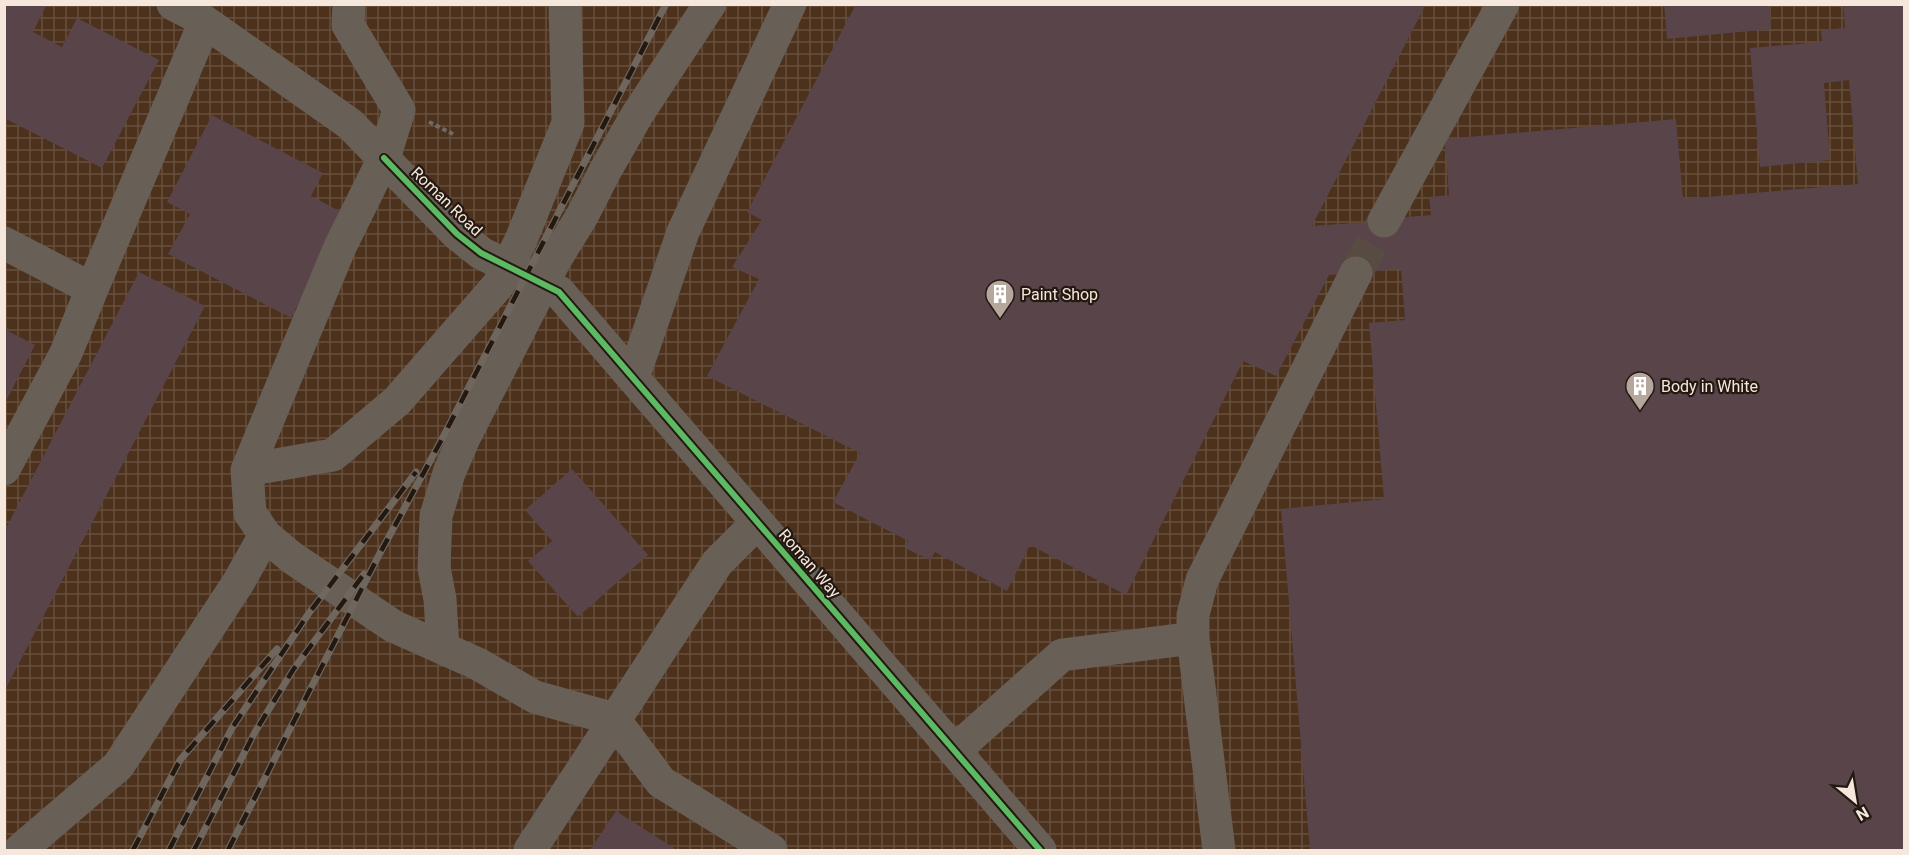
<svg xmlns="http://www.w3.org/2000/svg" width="1909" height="855" viewBox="0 0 1909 855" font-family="Roboto,sans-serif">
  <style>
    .industrial { fill: url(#industrial-grid) }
    .building { fill: #59444a }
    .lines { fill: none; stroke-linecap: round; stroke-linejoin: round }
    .minor-tunnel { stroke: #584b41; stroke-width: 33; stroke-dasharray: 33 16; stroke-linecap: butt }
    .path { stroke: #736a64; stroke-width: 4; stroke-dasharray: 4.5 3; stroke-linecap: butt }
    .minor { stroke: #685f57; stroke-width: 33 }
    .rail-casing { stroke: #6f665e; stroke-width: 7 }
    .rail { stroke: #231911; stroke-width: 4.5; stroke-dasharray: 14; stroke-linecap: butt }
    .cycleway-casing { stroke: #231911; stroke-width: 10 }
    .cycleway { stroke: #5cba63; stroke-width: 6 }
    .labels { text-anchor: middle; stroke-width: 4.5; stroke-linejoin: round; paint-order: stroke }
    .street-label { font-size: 16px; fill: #f6e7dd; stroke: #231911 }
    .poi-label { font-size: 16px; fill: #f6e7dd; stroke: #231911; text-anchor: start }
  </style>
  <defs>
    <pattern id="industrial-grid" width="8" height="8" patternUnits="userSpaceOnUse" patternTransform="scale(1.5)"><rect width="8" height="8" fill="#4c311d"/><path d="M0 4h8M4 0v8" fill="none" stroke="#664f3d"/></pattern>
  </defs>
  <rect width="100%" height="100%" fill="#3c2f26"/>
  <path class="industrial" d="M5 5H1904V850H5Z"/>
  <path class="building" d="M4 4H47L33 32 62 47 77 18 159 60 102 168 4 118Z
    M856 4H1426L1312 226 1384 221 1396 218 1431 215 1429 197 1449 195 1445 139 1676 119 1683 199 1858 184 1849 80 1824 83 1830 160 1760 167 1750 48 1822 42 1821 30 1845 28 1843 4H1904V850H1310L1281 509 1384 499 1369 323 1405 320 1401 269 1329 275 1276 376 1243 361 1126 595 1030 545 1007 591 935 552 930 560 905 548 908 541 833 502 860 453 707 376 759 279 732 267 762 220 747 212Z
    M1664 4H1769L1771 29 1667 39Z
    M212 115 323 173 311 196 345 214 291 318 168 254 190 214 167 202Z
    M139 272 205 306 4 692V532Z
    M4 329 35 345 4 405Z
    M572 469 648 555 578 617 528 561 552 541 525 510Z
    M616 811 677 850H590Z"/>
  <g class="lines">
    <path class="minor-tunnel" d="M1356 273 1384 221"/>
    <path class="path" d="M429 122 453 134"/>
    <path class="minor" d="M173 4 198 17 350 124 457 234 481 253 559 292 1040 850
      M349 4 348 25 399 110 384 158 340 247 247 470 250 513 265 535 291 557 393 626 478 664 535 697 614 719 661 782 771 850
      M1384 221 1503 4
      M4 243 92 289 205 22
      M633 378 683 232 790 4
      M4 469 66 353 92 289
      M247 470 333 455 397 401 499 284 521 240 568 123 565 4
      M443 648 440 599 434 568 436 516 449 473 463 440 555 260 582 216 605 171 637 115 710 4
      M954 751 1062 655 1193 638
      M20 850 118 766 238 583 265 535
      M530 850 717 563 757 523
      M1219 850 1193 638V615L1202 580 1356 273"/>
    <g class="rail-casing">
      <path id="rail" d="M133 850 180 760 277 649
        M169 850 232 728 309 613 416 472
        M194 850 255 732 293 670 364 574
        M228 850 380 553 442 439 666 4"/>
    </g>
    <use href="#rail" class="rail"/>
    <g class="cycleway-casing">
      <path id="cycleway" d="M384 158 457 234 481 253 559 292 1040 850"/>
    </g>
    <use href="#cycleway" class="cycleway"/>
  </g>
  <defs>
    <g id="building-pin" transform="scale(1.5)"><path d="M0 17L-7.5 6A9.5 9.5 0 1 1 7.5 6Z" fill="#b5a79d" stroke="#231911"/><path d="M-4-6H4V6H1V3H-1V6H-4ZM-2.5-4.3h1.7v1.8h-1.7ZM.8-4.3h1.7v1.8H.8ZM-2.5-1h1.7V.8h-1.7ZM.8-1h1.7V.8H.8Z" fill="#fff"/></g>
  </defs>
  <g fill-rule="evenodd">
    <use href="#building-pin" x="1000" y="294"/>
    <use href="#building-pin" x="1640" y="386"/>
  </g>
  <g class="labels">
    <g class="street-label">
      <text transform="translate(447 201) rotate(44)" y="6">Roman Road</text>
      <text transform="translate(810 563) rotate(49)" y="6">Roman Way</text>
    </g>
    <g class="poi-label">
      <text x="1021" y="300">Paint Shop</text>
      <text x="1661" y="392">Body in White</text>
    </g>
  </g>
  <rect width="1909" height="855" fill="none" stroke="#f6e7dd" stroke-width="12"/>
  <g transform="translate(1855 801) rotate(150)" stroke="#231911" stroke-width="4.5" paint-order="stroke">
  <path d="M0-4.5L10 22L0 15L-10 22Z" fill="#f6e7dd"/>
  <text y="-9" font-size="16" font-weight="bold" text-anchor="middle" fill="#f6e7dd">N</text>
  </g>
</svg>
